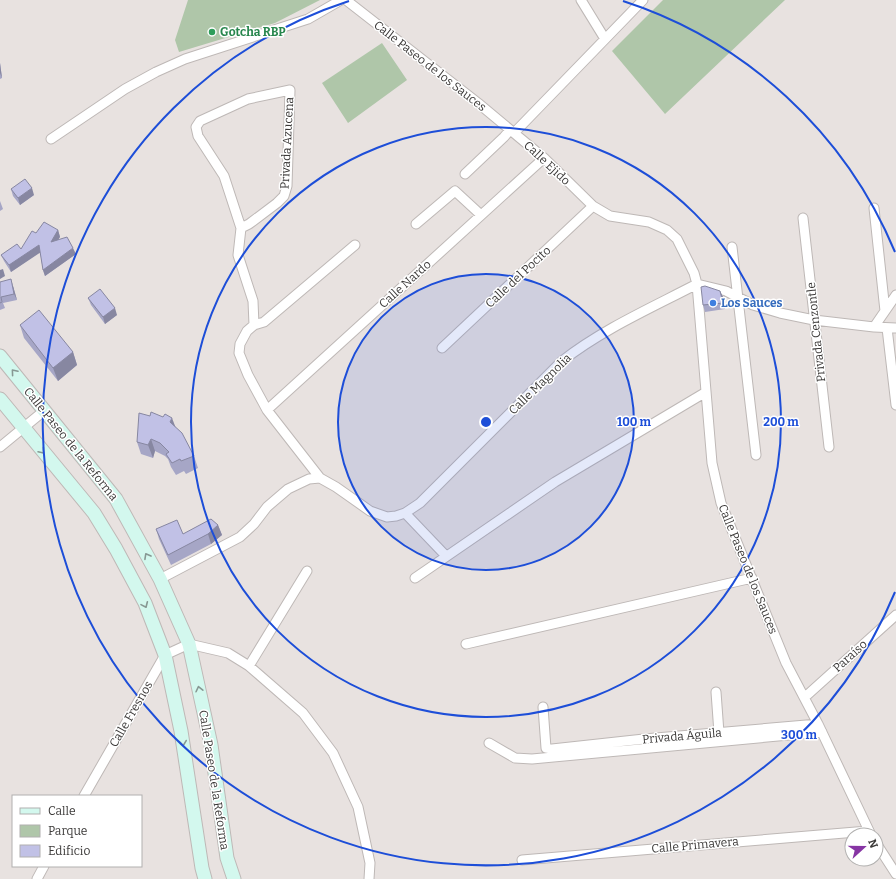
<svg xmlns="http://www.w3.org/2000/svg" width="896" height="879" viewBox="0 0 896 879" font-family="Bitter,serif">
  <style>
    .green { fill: #afc6a9 }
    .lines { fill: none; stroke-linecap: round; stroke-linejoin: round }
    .minor-casing { stroke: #beb8b6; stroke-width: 11 }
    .secondary-casing { stroke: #beb8b6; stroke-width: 15 }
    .minor { stroke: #fff; stroke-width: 9 }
    .secondary { stroke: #d3f8ee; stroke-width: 13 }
    .wall { fill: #a6a6c6 }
    .shaded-wall { fill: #8787a1 }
    .building { fill: #c1c1e6; stroke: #8787a1 }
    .oneway { stroke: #879893 }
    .ring { fill: none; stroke: #1d4ed8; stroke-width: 2 }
    .leisure-dot { fill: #2e9e5b; stroke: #fff; stroke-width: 1.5 }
    .shop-dot { fill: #3f7fe0; stroke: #fff; stroke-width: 1.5 }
    .labels { text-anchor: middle; stroke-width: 3; stroke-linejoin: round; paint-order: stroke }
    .leisure-label { font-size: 12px; font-weight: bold; fill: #27864d; stroke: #fff; text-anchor: start }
    .street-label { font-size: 12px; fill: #3b3938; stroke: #fff }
    .shop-label { font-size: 12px; font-weight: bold; fill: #366cbe; stroke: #fff; text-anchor: start }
    .centre { fill: #1d4ed8; stroke: #fff; stroke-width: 2 }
    .ring-label { font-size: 12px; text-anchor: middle; font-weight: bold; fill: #1d4ed8; stroke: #fff; stroke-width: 3; stroke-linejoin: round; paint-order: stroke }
  </style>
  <rect width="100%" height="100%" fill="#e8e2e0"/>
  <path class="green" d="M188 0H320L275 23 179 52 175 40Z
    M663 0H785L665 114 612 51Z
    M382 43 407 80 348 123 322 83Z"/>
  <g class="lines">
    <g class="minor-casing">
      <path id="minor" d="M346 0 478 103 544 158 593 206 610 216 649 222 667 230 677 239 694 273 697 284 712 463 721 503 786 663 818 724 871 835
        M581 0 605 39
        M514 133 643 0
        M51 139 125 89 156 72 185 59 308 19 341 0
        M465 174 504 137 510 130
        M874 208 885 311
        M803 218 829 447
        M416 224 455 191 481 215
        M241 228 249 224 277 203 284 196 287 186 290 90 248 99 200 121 196 127 198 136 224 176 241 228 238 255 253 301 254 325
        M355 245 264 322 254 325 247 331 240 344 239 353 248 375 267 410 320 478 336 487 370 511 387 517 396 516 405 513 420 503 562 361C603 329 651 308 697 284
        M732 247 756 455
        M697 284 726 291 753 305 780 313 814 320 874 327 896 328
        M874 327 896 295
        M887 328 896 405
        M442 348 593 206
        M267 410 544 158
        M0 447 45 410
        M405 513 446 556
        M415 578 555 482 706 392
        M160 579 240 537 254 524 267 507 288 489 309 479 320 478
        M466 644 752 578
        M249 666 307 571
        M716 692 719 733
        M805 697 896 615
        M543 707 546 748 552 749 644 739 818 724
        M489 743 515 758 532 759 822 732
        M84 796 165 655 189 644 228 653 249 666 303 713 333 753 358 807 370 863 369 879
        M876 843 896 874
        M522 860 868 831
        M37 879 44 866"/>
    </g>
    <g class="secondary-casing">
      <path id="secondary" d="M0 356 116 499 160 579 189 644 211 745 227 858 234 879
        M0 399 94 513 116 549 145 603 165 655 181 731 202 868 205 879"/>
    </g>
    <use href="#minor" class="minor"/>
    <use href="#secondary" class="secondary"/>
  </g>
  <path class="wall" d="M0 63 2 78 0 79Z
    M11 189 34 195 20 205 13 196Z
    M0 201 3 209 0 211Z
    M58 230 60 237 58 239 76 254 45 276 43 270 40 252 11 272 4 261 1 255 21 249 36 233Z
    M0 282 13 286 17 300 3 303 5 308 0 310Z
    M720 291 723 297 725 309 705 312 703 305Z
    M88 298 117 315 105 324 91 305Z
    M20 325 73 352 77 365 58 381 24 338Z
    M175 427 194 456 198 468 186 474 184 471 176 475 171 467 168 459 165 456 155 451 153 458 141 454 137 442Z
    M218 525 222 535 211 544 171 565 159 539 156 529 183 534Z"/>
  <path class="shaded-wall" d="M0 63 2 78 0 73Z
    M32 188 34 195 20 205 18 198Z
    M58 230 60 237 53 248 51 242Z
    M39 245 41 252 11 272 9 265Z
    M73 248 76 254 45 276 43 270Z
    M3 269 5 276 0 279V270Z
    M11 279 17 300 14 294Z
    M720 291 723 297 725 309 723 303Z
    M115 308 117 315 105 324 103 317Z
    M73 352 77 365 58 381 53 368Z
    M172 418 177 431 170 422Z
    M151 439 155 451 153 458 148 445Z
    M218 525 222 535 211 544 208 534Z"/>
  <path class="building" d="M25 179 32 188 18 198 11 189Z
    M44 222 58 230 51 242 67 237 73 248 43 270 39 245 9 265 1 255 17 244 21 249 32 231 36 233Z
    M11 279 14 294 1 297 2 302 0 303V282Z
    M705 286 720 291 723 303 703 305 701 287Z
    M100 289 115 308 103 317 88 298Z
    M39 310 73 352 53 368 20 325Z
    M151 412 163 417 165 414 172 418 170 422 182 433 194 456 181 461 180 459 172 463 166 454 169 452 160 443 151 439 148 445 137 442 139 413 150 416Z
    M211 519 218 525 208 534 168 555 156 529 177 520 183 534Z"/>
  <defs><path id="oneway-chevron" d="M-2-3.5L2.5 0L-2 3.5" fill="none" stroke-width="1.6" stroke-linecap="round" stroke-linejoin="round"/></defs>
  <g class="oneway">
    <use href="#oneway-chevron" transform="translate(14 372) rotate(-130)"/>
    <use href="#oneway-chevron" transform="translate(42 451) rotate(50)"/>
    <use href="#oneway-chevron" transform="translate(147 556) rotate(-119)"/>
    <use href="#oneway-chevron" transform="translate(145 605) rotate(66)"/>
    <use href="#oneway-chevron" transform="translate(199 689) rotate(-103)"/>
    <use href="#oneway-chevron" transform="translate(183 743) rotate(82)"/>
  </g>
  <circle cx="486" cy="422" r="148" fill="#1d4ed8" fill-opacity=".12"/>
  <g class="ring">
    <circle cx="486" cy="422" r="148"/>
    <circle cx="486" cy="422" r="295"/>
    <path d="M895 592A443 443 0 1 1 349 1M623 1A443 443 0 0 1 895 252"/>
  </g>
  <circle class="leisure-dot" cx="212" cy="32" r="4"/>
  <circle class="shop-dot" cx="713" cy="303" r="4"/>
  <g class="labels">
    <g class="leisure-label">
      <text x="220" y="36">Gotcha RBP</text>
    </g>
    <g class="street-label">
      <text transform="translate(430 66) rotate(38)" y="4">Calle Paseo de los Sauces</text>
      <text transform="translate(287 143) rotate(-87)" y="4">Privada Azucena</text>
      <text transform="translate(547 163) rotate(43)" y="4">Calle Ejido</text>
      <text transform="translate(518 277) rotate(-43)" y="4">Calle del Pocito</text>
      <text transform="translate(405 284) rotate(-42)" y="4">Calle Nardo</text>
      <text transform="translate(816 332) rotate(-96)" y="4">Privada Cenzontle</text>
      <text transform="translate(540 384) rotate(-44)" y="4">Calle Magnolia</text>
      <text transform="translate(71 444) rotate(51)" y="4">Calle Paseo de la Reforma</text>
      <text transform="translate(748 569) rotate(68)" y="4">Calle Paseo de los Sauces</text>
      <text transform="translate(850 656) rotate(-42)" y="4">Paraíso</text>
      <text transform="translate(131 714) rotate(-60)" y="4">Calle Fresnos</text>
      <text transform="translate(682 736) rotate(-5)" y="4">Privada Águila</text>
      <text transform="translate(214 780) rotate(81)" y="4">Calle Paseo de la Reforma</text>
      <text transform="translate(695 845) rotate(-5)" y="4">Calle Primavera</text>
    </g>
    <g class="shop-label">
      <text x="721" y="307">Los Sauces</text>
    </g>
  </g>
  <circle cx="486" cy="422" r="6" class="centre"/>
  <g class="ring-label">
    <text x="634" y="426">100 m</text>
    <text x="781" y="426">200 m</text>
    <text x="799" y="739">300 m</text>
  </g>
  <rect x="12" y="795" width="130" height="72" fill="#ffffff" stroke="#b1b0af"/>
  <rect x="20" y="808" width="20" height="6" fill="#d3f8ee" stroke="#b1b0af"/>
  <text x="48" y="815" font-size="12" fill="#3b3938">Calle</text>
  <rect x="20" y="825" width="20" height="12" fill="#afc6a9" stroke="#b1b0af"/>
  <text x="48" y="835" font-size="12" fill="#3b3938">Parque</text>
  <rect x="20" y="845" width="20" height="12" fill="#c1c1e6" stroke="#b1b0af"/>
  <text x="48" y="855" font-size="12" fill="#3b3938">Edificio</text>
  <g transform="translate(864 847) rotate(69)"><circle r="19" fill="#ffffff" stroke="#b1b0af"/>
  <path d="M0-3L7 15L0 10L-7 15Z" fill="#8735a4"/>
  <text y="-6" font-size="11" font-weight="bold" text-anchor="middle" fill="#3b3938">N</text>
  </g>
</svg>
